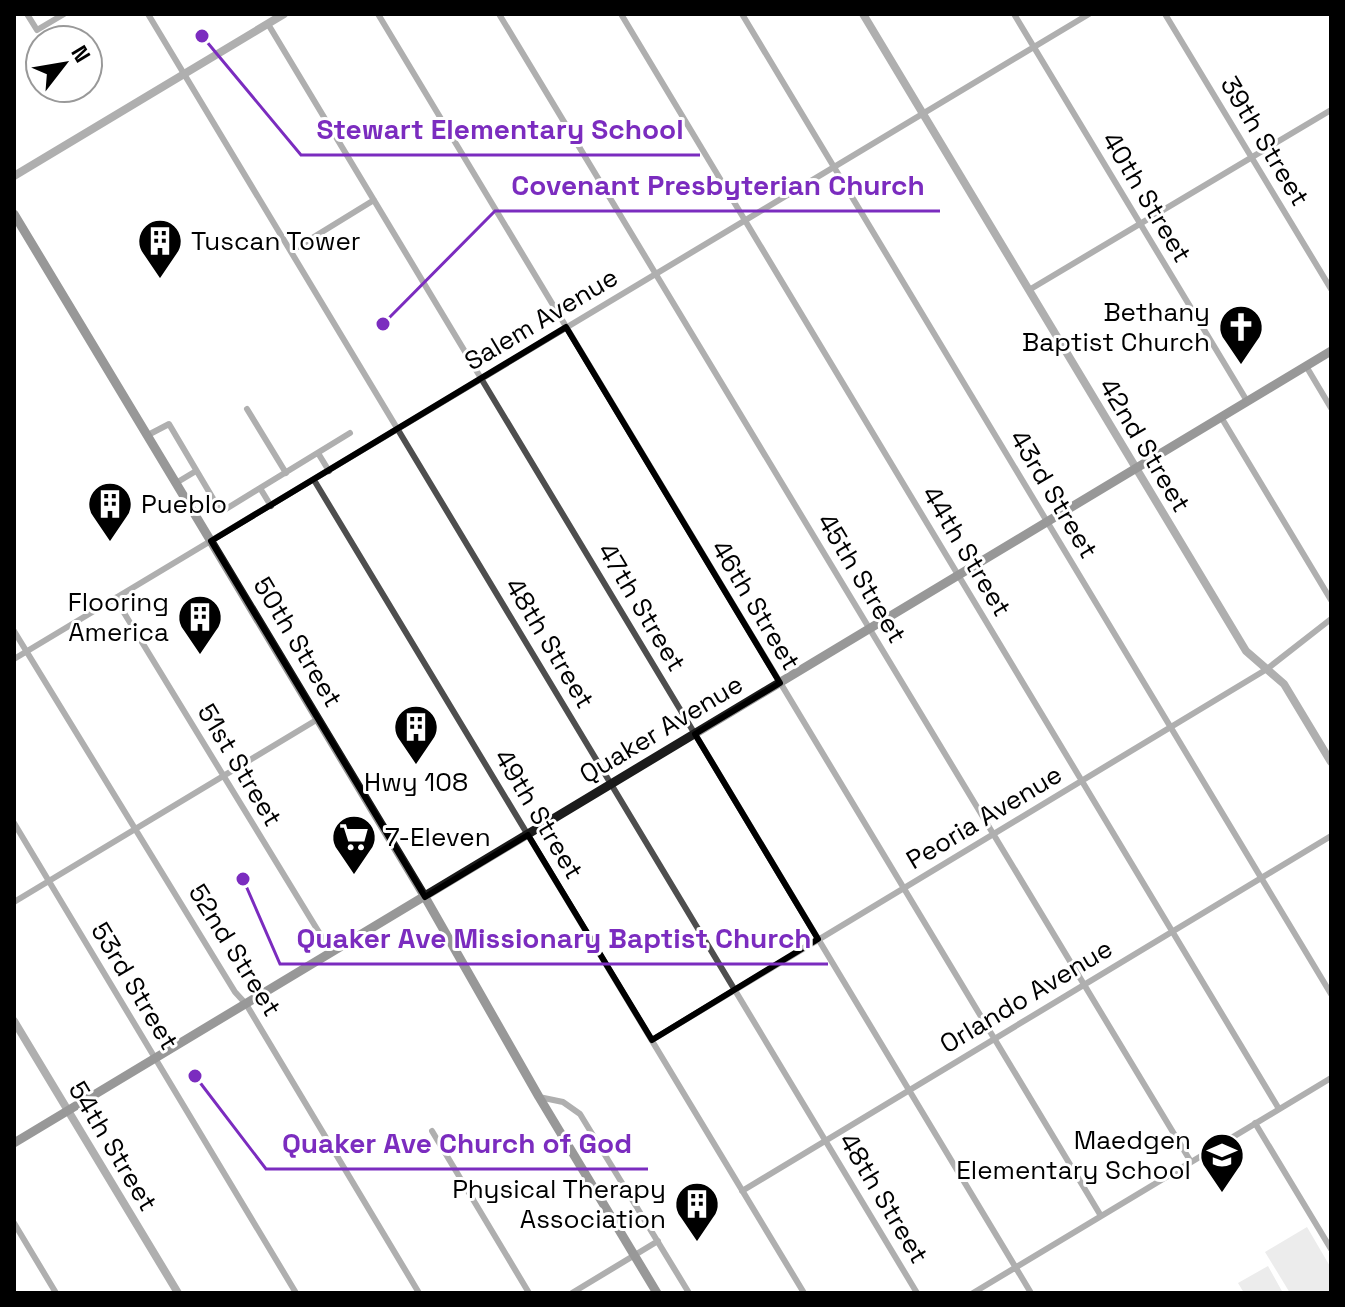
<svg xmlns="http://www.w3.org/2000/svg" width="1345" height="1307" viewBox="0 0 1345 1307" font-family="'Space Grotesk',sans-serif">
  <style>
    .green { fill: #d5d5d5 }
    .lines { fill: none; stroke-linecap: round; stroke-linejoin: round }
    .minor { stroke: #4e4e4e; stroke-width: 6 }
    .tertiary { stroke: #4e4e4e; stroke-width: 8 }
    .secondary { stroke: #1b1b1b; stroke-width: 9 }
    .marked { fill: none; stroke: #000; stroke-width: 6; stroke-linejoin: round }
    .labels { text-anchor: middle; stroke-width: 6; stroke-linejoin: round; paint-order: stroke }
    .street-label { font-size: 26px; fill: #000; stroke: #fff }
    .poi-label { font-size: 26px; fill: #000; stroke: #fff; text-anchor: end }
    .leader { fill: none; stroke: #7b2cbf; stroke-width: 3 }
    .callout-dot { fill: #7b2cbf; stroke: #fff; stroke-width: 3 }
    .callout-label { font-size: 28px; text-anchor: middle; font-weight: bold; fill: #7b2cbf; stroke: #fff; stroke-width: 6; stroke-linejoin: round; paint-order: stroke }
  </style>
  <rect width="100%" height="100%" fill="#fff"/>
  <path class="green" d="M1307 1227 1331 1268V1293H1290L1265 1252Z
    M1268 1266 1283 1293H1244L1238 1283Z"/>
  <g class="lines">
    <path class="minor" d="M27 14 37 30 64 14
      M148 14 917 1293
      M378 14 1101 1216
      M499 14 1191 1162
      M621 14 1279 1109
      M742 14 1331 994
      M1014 14 1247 401
      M1165 14 1331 289
      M268 24 1031 1293
      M291 251 374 200
      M1029 290 1331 110
      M1306 366 1331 408
      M247 409 286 473
      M1221 417 1331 600
      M148 435 169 424 221 512 350 433
      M318 453 329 471
      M314 480 804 1293
      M176 483 196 471
      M260 488 271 506
      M115 598 331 952
      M14 631 235 992 246 1004 419 1293
      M14 659 1089 14
      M14 823 296 1293
      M14 902 318 719
      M652 1040 1267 669 1331 619
      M539 1097 563 1102 580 1114 689 1293
      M1255 1123 1331 1249
      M432 1131 529 1293
      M742 1191 1331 836
      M14 1223 56 1293
      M572 1293 658 1241
      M973 1293 1331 1078"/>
    <path class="tertiary" d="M863 14 1246 651 1284 684 1331 762
      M14 176 284 14
      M14 1021 178 1293"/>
    <path class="secondary" d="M14 214 425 897 539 1097 657 1293
      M14 1143 1331 351"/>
  </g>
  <path d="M0 0H1345V1307H0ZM566 327 780 683 695 734 818 939 652 1040 528 835 425 897 211 541Z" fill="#fff" fill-opacity=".55" fill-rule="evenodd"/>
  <path class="marked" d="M566 327 780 683 695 734 818 939 652 1040 528 835 425 897 211 541Z"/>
  <defs>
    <g id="building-pin" transform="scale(2.3)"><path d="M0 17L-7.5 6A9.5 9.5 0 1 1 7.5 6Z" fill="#000" stroke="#fff"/><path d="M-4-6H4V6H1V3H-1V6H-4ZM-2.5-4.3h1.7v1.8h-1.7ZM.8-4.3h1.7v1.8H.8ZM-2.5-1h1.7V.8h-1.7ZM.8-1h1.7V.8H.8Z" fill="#fff"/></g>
    <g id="church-pin" transform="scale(2.3)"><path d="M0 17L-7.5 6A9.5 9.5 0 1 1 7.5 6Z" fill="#000" stroke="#fff"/><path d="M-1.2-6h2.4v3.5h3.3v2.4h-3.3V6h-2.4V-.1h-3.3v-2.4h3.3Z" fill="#fff"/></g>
    <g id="supermarket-pin" transform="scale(2.3)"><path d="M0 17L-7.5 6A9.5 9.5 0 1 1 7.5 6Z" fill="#000" stroke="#fff"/><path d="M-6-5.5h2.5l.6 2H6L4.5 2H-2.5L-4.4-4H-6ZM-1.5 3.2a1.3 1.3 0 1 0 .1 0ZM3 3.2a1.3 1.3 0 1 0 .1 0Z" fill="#fff"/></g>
    <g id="school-pin" transform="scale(2.3)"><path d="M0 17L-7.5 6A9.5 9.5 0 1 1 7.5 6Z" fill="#000" stroke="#fff"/><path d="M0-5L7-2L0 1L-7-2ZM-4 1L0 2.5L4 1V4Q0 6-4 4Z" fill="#fff"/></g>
  </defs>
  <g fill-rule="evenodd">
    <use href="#building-pin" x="160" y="241"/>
    <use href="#church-pin" x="1241" y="327"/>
    <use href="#building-pin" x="110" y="504"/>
    <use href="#building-pin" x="200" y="617"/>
    <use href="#building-pin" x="416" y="727"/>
    <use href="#supermarket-pin" x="354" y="837"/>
    <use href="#school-pin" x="1222" y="1155"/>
    <use href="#building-pin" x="697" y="1204"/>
  </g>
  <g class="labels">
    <g class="street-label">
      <text transform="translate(1265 141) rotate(59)" y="9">39th Street</text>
      <text transform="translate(1147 197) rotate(59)" y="9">40th Street</text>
      <text transform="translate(541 319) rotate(-31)" y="9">Salem Avenue</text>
      <text transform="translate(1145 445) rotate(59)" y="9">42nd Street</text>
      <text transform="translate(1054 494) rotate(59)" y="9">43rd Street</text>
      <text transform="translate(967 551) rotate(59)" y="9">44th Street</text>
      <text transform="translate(862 578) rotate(59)" y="9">45th Street</text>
      <text transform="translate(756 605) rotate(59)" y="9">46th Street</text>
      <text transform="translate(642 607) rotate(59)" y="9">47th Street</text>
      <text transform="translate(298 642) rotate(59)" y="9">50th Street</text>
      <text transform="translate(550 643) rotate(59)" y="9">48th Street</text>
      <text transform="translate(661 729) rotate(-31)" y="9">Quaker Avenue</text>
      <text transform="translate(240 765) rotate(59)" y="9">51st Street</text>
      <text transform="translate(539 814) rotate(59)" y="9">49th Street</text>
      <text transform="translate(984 817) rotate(-31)" y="9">Peoria Avenue</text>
      <text transform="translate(235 950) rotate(58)" y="9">52nd Street</text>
      <text transform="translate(135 986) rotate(59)" y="9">53rd Street</text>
      <text transform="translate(1026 996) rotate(-31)" y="9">Orlando Avenue</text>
      <text transform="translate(113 1146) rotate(59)" y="9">54th Street</text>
      <text transform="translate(884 1198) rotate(59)" y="9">48th Street</text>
    </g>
    <g class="poi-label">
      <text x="191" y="250" text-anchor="start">Tuscan Tower</text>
      <text x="1210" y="321">Bethany<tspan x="1210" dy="30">Baptist Church</tspan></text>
      <text x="141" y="513" text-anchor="start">Pueblo</text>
      <text x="169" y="611">Flooring<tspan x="169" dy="30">America</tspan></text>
      <text x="416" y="791" text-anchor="middle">Hwy 108</text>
      <text x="385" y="846" text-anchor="start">7-Eleven</text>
      <text x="1191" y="1149">Maedgen<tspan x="1191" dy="30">Elementary School</tspan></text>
      <text x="666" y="1198">Physical Therapy<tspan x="666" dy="30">Association</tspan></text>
    </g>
  </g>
  <path class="leader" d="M202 36L301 155H700M383 324L495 211H940M243 879L280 964H828M195 1076L266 1169H648"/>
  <g class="callout-dot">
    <circle cx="202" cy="36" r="8"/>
    <circle cx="383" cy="324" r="8"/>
    <circle cx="243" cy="879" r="8"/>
    <circle cx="195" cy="1076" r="8"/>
  </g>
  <g class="callout-label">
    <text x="500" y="139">Stewart Elementary School</text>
    <text x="718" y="195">Covenant Presbyterian Church</text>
    <text x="554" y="948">Quaker Ave Missionary Baptist Church</text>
    <text x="457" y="1153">Quaker Ave Church of God</text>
  </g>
  <rect width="1345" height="1307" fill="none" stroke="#000000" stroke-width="32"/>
  <g transform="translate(64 64) rotate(59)"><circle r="38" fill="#ffffff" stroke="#999999" stroke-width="2"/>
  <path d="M0-6L14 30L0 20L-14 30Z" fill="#000000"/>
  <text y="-12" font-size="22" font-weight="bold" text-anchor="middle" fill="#000000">N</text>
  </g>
</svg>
